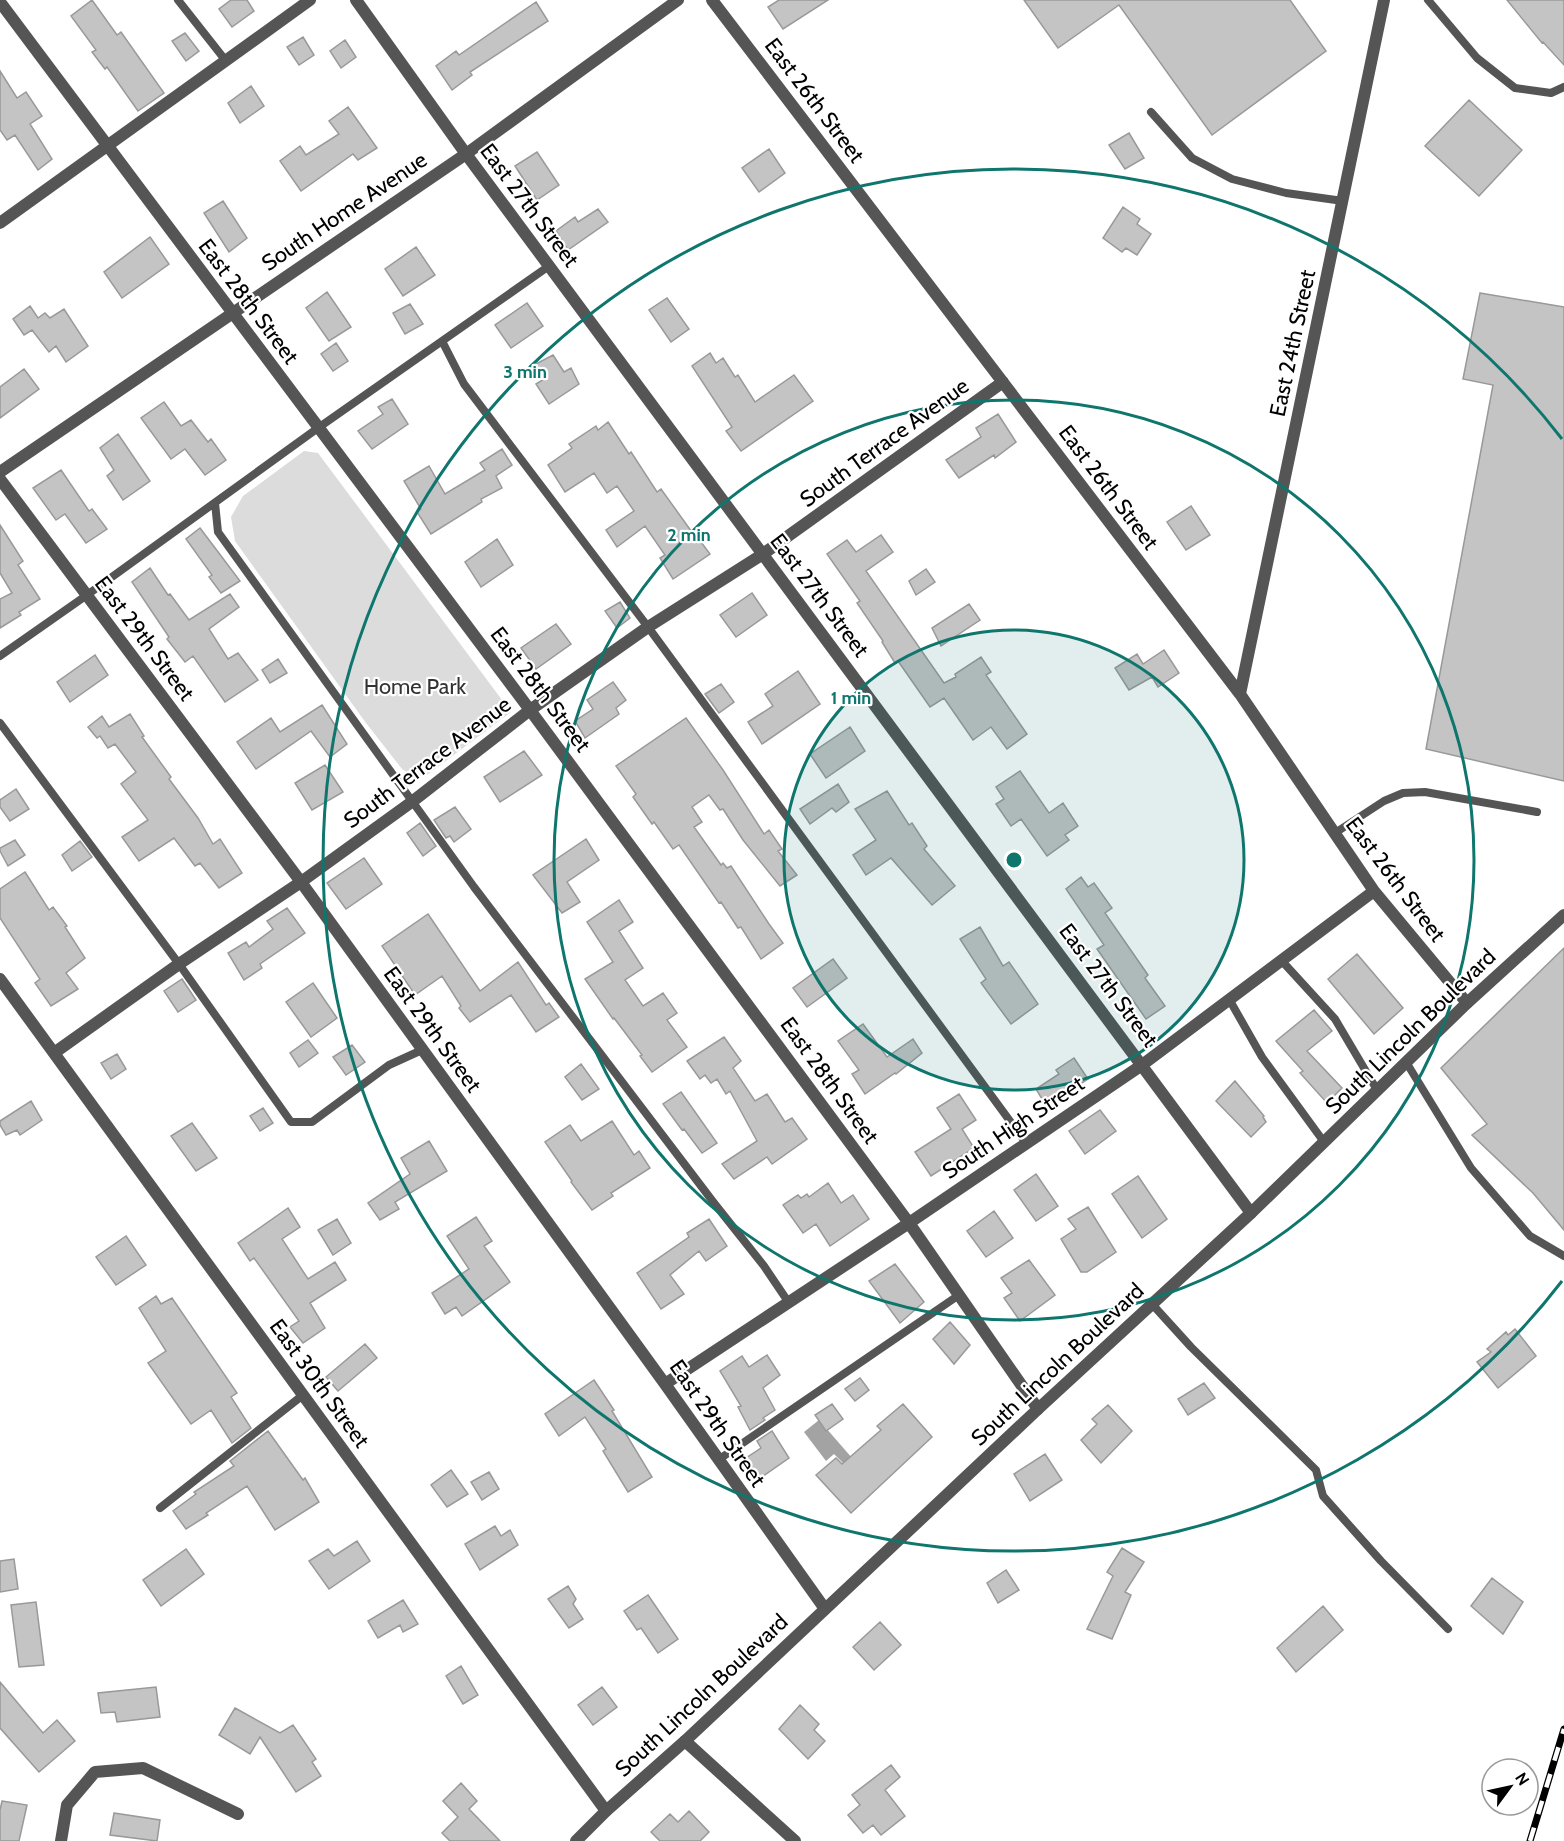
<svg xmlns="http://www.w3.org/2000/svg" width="1564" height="1841" viewBox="0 0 1564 1841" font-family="Cabin,sans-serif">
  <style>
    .green { fill: #dcdcdc }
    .water { fill: #a3a3a3 }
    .building { fill: #c4c4c4; stroke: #999; stroke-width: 1.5 }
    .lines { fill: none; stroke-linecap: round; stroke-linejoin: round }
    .service { stroke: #555; stroke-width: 8 }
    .minor { stroke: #555; stroke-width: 12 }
    .tertiary { stroke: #555; stroke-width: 12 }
    .rail-casing { stroke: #000; stroke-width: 7 }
    .rail { stroke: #fff; stroke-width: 4.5; stroke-dasharray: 14; stroke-linecap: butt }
    .ring { fill: none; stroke: #0f766e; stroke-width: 3 }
    .labels { text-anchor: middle; stroke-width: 4.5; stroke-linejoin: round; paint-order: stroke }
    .street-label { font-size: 22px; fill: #000; stroke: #fff }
    .park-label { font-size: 22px; fill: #333; stroke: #fff }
    .centre { fill: #0f766e; stroke: #fff; stroke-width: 3 }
    .ring-label { font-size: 18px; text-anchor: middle; font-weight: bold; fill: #0f766e; stroke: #fff; stroke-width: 4.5; stroke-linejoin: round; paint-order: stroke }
  </style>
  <rect width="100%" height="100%" fill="#fff"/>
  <path class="green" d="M304 451 318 453 511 712 427 775 414 777 402 769 366 723 235 541 231 517 243 496Z"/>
  <path class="water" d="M819 1420 859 1466 852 1472 834 1454 826 1461 804 1432Z"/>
  <path class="building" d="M92 0 117 35 121 32 164 93 138 111 107 67 105 69 92 52 96 50 71 16Z
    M231 0H247L254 11 232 27 219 9Z
    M779 0H828L783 29 768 7Z
    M1024 0H1290L1326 51 1212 135 1119 5 1058 48Z
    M1507 0H1564V65L1543 42 1542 43Z
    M536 2 548 21 470 72 472 75 452 90 436 66 456 51 459 55Z
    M185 33 199 51 186 61 172 41Z
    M303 37 314 55 299 65 287 47Z
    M345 40 356 57 341 68 330 51Z
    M0 71 17 98 26 92 42 116 30 124 52 159 38 170 15 135 7 140 0 130Z
    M251 86 264 106 240 123 228 103Z
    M1469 100 1522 150 1479 196 1425 146Z
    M348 107 377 148 358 160 353 154 301 191 280 161 300 146 306 155 339 134 329 121Z
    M1129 133 1144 158 1125 169 1109 145Z
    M769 149 785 173 759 192 742 168Z
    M537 152 559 185 537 200 515 166Z
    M223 201 247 238 229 252 204 213Z
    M1123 207 1140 219 1137 224 1151 234 1137 255 1126 248 1122 252 1103 238Z
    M598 209 608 222 568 250 556 231 575 217 578 222Z
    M150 237 169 264 122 298 104 272Z
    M416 247 435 275 403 296 385 269Z
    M327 292 351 327 329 341 306 308Z
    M1480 293 1564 307V781L1426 749 1493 385 1463 379Z
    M667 298 689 329 671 342 649 310Z
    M527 303 543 326 511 348 495 325Z
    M410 304 423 324 405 334 393 313Z
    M30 306 38 318 45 313 50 318 64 309 88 346 66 362 56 346 49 352 32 330 24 335 13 319Z
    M336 343 348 361 333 371 321 354Z
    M710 353 716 363 723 358 735 377 738 375 755 402 794 375 813 401 741 451 726 431 732 427 692 366Z
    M553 355 564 372 571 368 579 384 549 404 536 384 544 379 534 365Z
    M24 369 39 389 0 418V387Z
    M392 399 408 424 372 449 358 431 383 414 378 407Z
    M164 402 181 426 191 420 208 442 211 439 226 460 205 475 185 449 171 459 141 418Z
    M998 414 1016 442 995 458 994 455 959 478 946 460 981 437 976 428Z
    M608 422 629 454 631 452 657 492 661 489 694 535 695 534 710 554 673 579 660 558 665 555 645 526 617 547 606 530 634 511 617 486 607 493 594 473 565 492 548 465 572 448 569 444 596 426 598 430Z
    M118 434 150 481 123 500 107 476 114 470 100 448Z
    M502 449 512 465 496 476 502 488 481 499 482 502 431 534 417 512 421 509 404 481 429 466 445 494 485 470 480 463Z
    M61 470 89 511 92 509 107 529 86 543 65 514 56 520 33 488Z
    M1191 506 1210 535 1186 550 1167 522Z
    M0 525 23 561 18 565 40 599 19 612 21 615 0 628V599L12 593 0 573Z
    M200 528 240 581 221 593 209 577 212 575 186 539Z
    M881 535 893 552 866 571 944 683 956 677 955 674 981 657 991 672 986 675 1027 734 1007 749 991 727 973 740 944 698 930 707 898 661 895 663 882 642 883 641 857 603 860 601 827 554 847 540 856 552Z
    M497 539 513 565 481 587 465 562Z
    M150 568 168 595 170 594 189 620 230 594 239 607 209 629 228 659 238 653 258 680 225 702 193 656 185 662 167 639 169 637 132 582Z
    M926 569 935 582 916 595 909 581Z
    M752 593 767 615 736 637 720 615Z
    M620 602 630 618 617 628 605 611Z
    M969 604 980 620 941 646 932 628Z
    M556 624 571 644 536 669 521 648Z
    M1164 650 1179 673 1158 687 1152 677 1129 690 1115 668 1137 654 1143 664Z
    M95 655 108 675 70 702 57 682Z
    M278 659 287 673 270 683 262 670Z
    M798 671 820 704 762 744 748 722 773 706 765 694Z
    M613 682 626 700 616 708 619 714 585 738 575 721 593 709 587 700Z
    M721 684 734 702 719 713 705 694Z
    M322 705 347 744 330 757 311 731 256 769 237 742 271 718 280 732Z
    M130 714 144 736 142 737 171 777 169 779 198 818 213 844 220 839 242 873 219 888 200 863 195 866 174 838 139 861 122 837 148 820 121 784 136 772 115 744 108 748 100 736 97 738 88 727 102 716 109 727Z
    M686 718 723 770 764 834 769 830 782 849 778 851 797 875 780 886 743 840 723 809 720 810 709 795 692 807 702 822 694 827 721 865 723 863 727 868 731 866 769 924 783 943 761 959 741 927 738 928 721 902 719 903 679 845 673 849 654 822 652 824 633 797 636 794 616 766Z
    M850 727 865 751 826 778 810 754Z
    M524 751 542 775 500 802 484 777Z
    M325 765 343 792 312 810 295 783Z
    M1020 771 1049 813 1063 803 1078 826 1065 835 1069 840 1047 856 1021 819 1011 826 996 804 1004 799 996 787Z
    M838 784 849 802 836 812 832 808 810 824 800 809Z
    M16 789 29 809 10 821 0 807V800Z
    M887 791 909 825 912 823 927 846 924 849 955 886 932 905 891 858 866 875 853 855 876 840 855 809Z
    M455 807 471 829 454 842 450 836 446 838 434 820Z
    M420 823 436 846 423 856 407 833Z
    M586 839 599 860 567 882 580 902 562 913 533 875Z
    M15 840 25 855 8 866 0 851V848Z
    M80 841 92 857 72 871 62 855Z
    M364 858 382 884 346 909 327 883Z
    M25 872 49 910 53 907 67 926 65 927 85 958 66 973 78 989 51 1006 35 983 40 979 0 918V889Z
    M1081 877 1088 887 1094 883 1112 908 1105 913 1148 975 1145 978 1165 1006 1146 1019 1097 949 1104 945 1066 889Z
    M619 900 633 922 619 931 643 968 625 980 643 1006 663 993 677 1013 667 1020 687 1047 652 1072 640 1056 642 1055 614 1018 613 1019 585 979 613 962 587 922Z
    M287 908 305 933 260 964 262 968 244 980 228 953 246 942 249 947 273 929 267 921Z
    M428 914 480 991 518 962 546 1005 549 1003 559 1017 536 1032 511 995 470 1022 459 1008 461 1006 442 976 415 995 382 946Z
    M980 927 1003 966 1009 962 1038 1004 1011 1024 981 983 986 979 960 939Z
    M1564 948V1230L1533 1193 1472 1135 1487 1124 1441 1068Z
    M1357 954 1403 1008 1374 1034 1328 979Z
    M833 959 847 978 807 1007 793 988Z
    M182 979 196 1000 178 1012 164 991Z
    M313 983 337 1018 311 1037 286 1002Z
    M1314 1010 1332 1031 1307 1051 1342 1088 1327 1103 1300 1073 1303 1071 1276 1041Z
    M863 1024 887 1057 913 1039 922 1053 896 1074 895 1073 865 1094 852 1074 859 1070 838 1041Z
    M724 1037 741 1061 733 1068 755 1101 767 1094 785 1122 792 1118 807 1139 772 1164 767 1157 734 1179 722 1164 757 1141 730 1091 726 1094 717 1079 711 1083 705 1075 700 1079 687 1061Z
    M308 1040 318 1053 299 1067 290 1053Z
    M352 1045 365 1062 346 1075 333 1057Z
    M117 1054 126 1069 111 1079 101 1063Z
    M1074 1058 1088 1079 1046 1106 1036 1089 1059 1074 1056 1070Z
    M581 1064 599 1089 582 1100 565 1077Z
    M1235 1081 1264 1116 1263 1117 1266 1122 1251 1137 1216 1101Z
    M681 1092 717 1143 702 1153 684 1129 682 1130 663 1104Z
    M959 1094 976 1120 962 1129 974 1148 931 1176 915 1152 951 1129 937 1108Z
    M31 1101 42 1120 20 1135 17 1130 6 1135 0 1125V1121Z
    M263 1108 273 1123 260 1131 250 1116Z
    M1100 1110 1116 1131 1085 1154 1069 1131Z
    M612 1121 634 1155 639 1151 650 1168 611 1193 613 1196 592 1210 571 1182 572 1181 545 1142 570 1125 581 1141Z
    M192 1123 217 1158 196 1171 171 1136Z
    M429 1141 447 1171 395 1202 399 1209 380 1220 368 1203 410 1174 401 1158Z
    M1036 1174 1058 1206 1036 1221 1014 1190Z
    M1138 1176 1167 1219 1142 1238 1112 1194Z
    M828 1183 841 1203 853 1195 869 1219 830 1246 816 1224 803 1233 783 1205 798 1195 801 1198 807 1194 809 1197Z
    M1088 1207 1116 1252 1087 1272H1081L1061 1239 1076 1229 1068 1219Z
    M288 1208 300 1227 282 1239 308 1279 335 1262 346 1280 310 1303 325 1328 303 1343 290 1327 299 1321 254 1258 250 1261 238 1243Z
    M994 1211 1013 1238 986 1257 967 1231Z
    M476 1217 492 1241 484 1246 510 1282 462 1316 456 1307 445 1314 432 1293 469 1269 447 1236Z
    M337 1219 351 1243 333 1255 318 1230Z
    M709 1219 727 1246 706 1261 699 1251 670 1275 684 1294 661 1309 637 1273 689 1237 687 1233Z
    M126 1236 146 1265 116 1285 96 1257Z
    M1029 1260 1055 1295 1020 1321 1004 1298 1012 1293 1001 1278Z
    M895 1264 924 1302 900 1323 869 1281Z
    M156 1296 161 1304 172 1298 237 1393 231 1397 251 1428 232 1443 211 1410 191 1424 148 1363 166 1351 139 1308Z
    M950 1322 970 1345 954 1364 933 1339Z
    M1515 1329 1536 1356 1498 1388 1477 1362 1491 1352 1487 1349 1506 1332 1508 1335Z
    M365 1344 377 1358 338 1391 326 1377Z
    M767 1355 780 1375 763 1388 775 1410 763 1418 765 1420 750 1430 738 1407 741 1406 720 1371 742 1356 749 1367Z
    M860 1378 869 1390 855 1401 845 1389Z
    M594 1380 614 1410 612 1411 652 1477 628 1492 603 1451 606 1449 585 1417 559 1436 545 1414Z
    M1204 1383 1215 1398 1188 1415 1178 1399Z
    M832 1404 843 1419 826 1431 815 1415Z
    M903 1404 932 1437 851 1513 816 1475 836 1458 842 1464 881 1430 877 1426Z
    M1108 1405 1132 1431 1101 1463 1081 1440 1097 1424 1092 1419Z
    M268 1431 303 1480 305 1478 319 1502 275 1530 247 1486 206 1513 208 1515 186 1529 173 1511 196 1494 194 1492 234 1466 230 1461Z
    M772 1431 789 1458 759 1479 746 1458 761 1448 757 1441Z
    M1045 1454 1062 1480 1030 1501 1014 1474Z
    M451 1470 468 1494 447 1507 431 1485Z
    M489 1472 499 1489 482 1500 471 1482Z
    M495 1526 501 1536 510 1530 518 1545 480 1570 465 1544Z
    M357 1541 370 1561 329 1589 309 1561 328 1549 334 1556Z
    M1122 1548 1144 1562 1125 1592 1131 1595 1112 1639 1087 1629 1113 1576 1107 1572Z
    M186 1549 204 1574 161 1606 143 1580Z
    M14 1559 18 1589 0 1592V1561Z
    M1006 1570 1019 1590 998 1603 987 1583Z
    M1492 1578 1523 1602 1503 1634 1471 1606Z
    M568 1586 576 1599 573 1604 583 1619 569 1628 548 1599Z
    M648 1595 678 1639 658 1653 641 1628 637 1630 624 1611Z
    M403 1600 418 1624 403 1632 400 1625 378 1638 368 1621Z
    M36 1602 44 1665 19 1667 11 1605Z
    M1323 1606 1343 1630 1296 1672 1277 1648Z
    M880 1622 901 1645 874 1670 853 1647Z
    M461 1666 478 1695 463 1704 446 1676Z
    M0 1682 43 1733 57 1720 75 1741 39 1772 0 1728Z
    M156 1687 160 1717 117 1722 115 1712 101 1713 98 1693Z
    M602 1687 617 1707 593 1725 578 1705Z
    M800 1705 819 1724 814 1730 825 1741 808 1759 779 1729Z
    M235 1708 280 1733 293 1725 316 1759 312 1762 321 1776 296 1792 260 1737 250 1754 219 1735Z
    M891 1765 900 1777 885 1790 905 1816 881 1835 873 1825 863 1833 848 1815 860 1805 852 1795Z
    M461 1783 477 1801 469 1809 500 1841H450L442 1833 458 1817 443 1801Z
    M2 1801 27 1805 19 1841H0V1810Z
    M689 1811 709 1832 700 1841H660L651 1832 670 1814 678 1822Z
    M114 1813 160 1820 157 1841 110 1835Z"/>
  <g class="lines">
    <path class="service" d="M178 0 226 61
      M1428 0 1477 58 1515 88 1551 93 1564 87
      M1151 112 1192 158 1232 179 1286 193 1343 201
      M442 341 464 384 648 627 1026 1143
      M215 503 218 532 474 887 714 1203 764 1266 789 1303
      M0 656 87 595 318 428 549 266
      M0 723 179 964 291 1122H312L389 1065 422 1050
      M1335 833 1384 801 1403 793 1425 792 1537 812
      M1281 960 1335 1019 1377 1090
      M1229 999 1262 1057 1324 1142
      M1406 1062 1471 1168 1530 1236 1564 1256
      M1152 1304 1191 1347 1316 1470 1323 1496 1381 1561 1448 1629
      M718 1460 959 1295
      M160 1508 303 1395"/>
    <path class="minor" d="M356 0 466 154 1251 1213
      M712 0 1240 694 1374 891 1467 1003
      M0 2 530 710 909 1223 1038 1409
      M0 223 310 0
      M0 472 466 154 678 0
      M0 479 301 882 665 1384 825 1609
      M1240 694 1384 0
      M0 979 606 1811
      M54 1053 179 964 301 882 413 801 530 710 648 627 763 554 1003 382
      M665 1384 909 1223 1142 1065 1374 891
      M685 1741 795 1841
      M61 1841 67 1805 95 1772 143 1768 238 1814"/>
    <path class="tertiary" d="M576 1841 606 1811 685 1741 1038 1409 1251 1213 1467 1003 1564 915"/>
    <g class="rail-casing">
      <path id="rail" d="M1530 1841 1564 1729"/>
    </g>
    <use href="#rail" class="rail"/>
  </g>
  <circle cx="1014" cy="860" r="230" fill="#0f766e" fill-opacity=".12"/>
  <g class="ring">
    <circle cx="1014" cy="860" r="230"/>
    <circle cx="1014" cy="860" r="460"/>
    <path d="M1562 1281A691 691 0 1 1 1562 439"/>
  </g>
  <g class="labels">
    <g class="street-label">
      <text transform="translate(815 100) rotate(53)" y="8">East 26th Street</text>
      <text transform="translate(530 205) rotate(53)" y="8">East 27th Street</text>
      <text transform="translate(344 211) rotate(-34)" y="8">South Home Avenue</text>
      <text transform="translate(249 301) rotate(53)" y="8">East 28th Street</text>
      <text transform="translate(1292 343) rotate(-78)" y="8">East 24th Street</text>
      <text transform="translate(884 442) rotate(-36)" y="8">South Terrace Avenue</text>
      <text transform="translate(1109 487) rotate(53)" y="8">East 26th Street</text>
      <text transform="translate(820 595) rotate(53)" y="8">East 27th Street</text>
      <text transform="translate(145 638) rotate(53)" y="8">East 29th Street</text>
      <text transform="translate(541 689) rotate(53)" y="8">East 28th Street</text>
      <text transform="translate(427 762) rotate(-37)" y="8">South Terrace Avenue</text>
      <text transform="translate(1396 879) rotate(53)" y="8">East 26th Street</text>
      <text transform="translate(1109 985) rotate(53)" y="8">East 27th Street</text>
      <text transform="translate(433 1029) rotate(54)" y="8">East 29th Street</text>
      <text transform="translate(1410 1031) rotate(-44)" y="8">South Lincoln Boulevard</text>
      <text transform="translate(830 1080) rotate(54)" y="8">East 28th Street</text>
      <text transform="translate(1013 1127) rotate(-34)" y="8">South High Street</text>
      <text transform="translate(1057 1364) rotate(-43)" y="8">South Lincoln Boulevard</text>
      <text transform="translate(320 1383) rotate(54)" y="8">East 30th Street</text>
      <text transform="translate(718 1423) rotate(55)" y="8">East 29th Street</text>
      <text transform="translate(701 1695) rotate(-43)" y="8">South Lincoln Boulevard</text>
    </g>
    <g class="park-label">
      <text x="415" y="694">Home Park</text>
    </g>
  </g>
  <circle cx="1014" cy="860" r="9" class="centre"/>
  <g class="ring-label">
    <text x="525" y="378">3 min</text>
    <text x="689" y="541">2 min</text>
    <text x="851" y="704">1 min</text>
  </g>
  <g transform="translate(1510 1787) rotate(57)"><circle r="28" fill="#ffffff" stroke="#999999" stroke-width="1.5"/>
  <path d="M0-4.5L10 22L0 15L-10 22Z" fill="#000000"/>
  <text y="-9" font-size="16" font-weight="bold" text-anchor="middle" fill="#000000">N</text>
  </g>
</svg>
